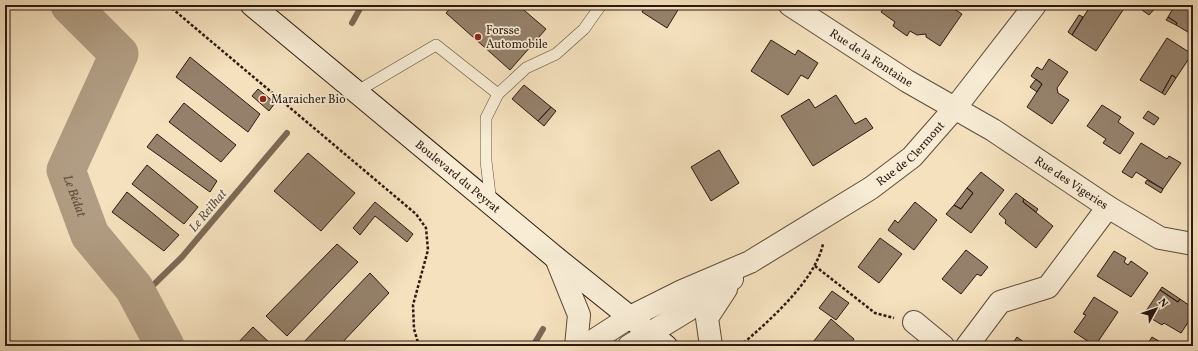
<svg xmlns="http://www.w3.org/2000/svg" width="1198" height="351" viewBox="0 0 1198 351" font-family="Vollkorn,serif">
  <style>
    .lines { fill: none; stroke-linecap: round; stroke-linejoin: round }
    .stream { stroke: #7c6955; stroke-width: 6 }
    .river { stroke: #b19d83; stroke-width: 39 }
    .building { fill: #95816b; stroke: #2c1a11 }
    .service-casing { stroke: #5e4c3c; stroke-width: 12 }
    .minor-casing { stroke: #5e4c3c; stroke-width: 24 }
    .secondary-casing { stroke: #2c1a11; stroke-width: 24 }
    .path { stroke: #2c1a11; stroke-width: 2.5; stroke-dasharray: 3 2; stroke-linecap: butt }
    .service { stroke: #f8ecd5; stroke-width: 11 }
    .minor { stroke: #f8ecd5; stroke-width: 22 }
    .secondary { stroke: #f8ecd5; stroke-width: 22 }
    .poi-dot { fill: #8f2418; stroke: #f8ecd5; stroke-width: 1.5 }
    .labels { text-anchor: middle; stroke-width: 3.5; stroke-linejoin: round; paint-order: stroke }
    .poi-label { font-size: 12px; fill: #2c1a11; stroke: #f8ecd5; text-anchor: start }
    .street-label { font-size: 12px; fill: #2c1a11; stroke: #f8ecd5 }
    .water-label { font-size: 13px; font-style: italic; fill: #614e3f; stroke: #f8ecd5 }
  </style>
  <rect width="100%" height="100%" fill="#f5e1be"/>
  <filter id="stains"><feTurbulence type="fractalNoise" baseFrequency=".005" numOctaves="4"/><feColorMatrix values="0 0 0 0 .2 0 0 0 0 .09 0 0 0 0 .02 0 0 0 .5 -.17"/></filter>
  <radialGradient id="worn" r=".72"><stop offset=".6" stop-color="#630" stop-opacity="0"/><stop offset="1" stop-color="#630" stop-opacity=".3"/></radialGradient>
  <g class="lines">
    <path class="stream" d="M352 23 362 5
      M140 298 182 257 287 133
      M533 346 543 329"/>
    <path class="river" id="s1" d="M70 5 119 54 66 170 90 235 134 288 165 346"/>
  </g>
  <path class="building" d="M453 5H518L546 29 510 70 446 13Z
    M646 5H681L667 28 642 12Z
    M886 5H948L962 14 940 46 926 37V34L917 35 910 31 907 36 893 26 895 22 881 12Z
    M1091 5H1115L1123 10 1096 51 1072 35Z
    M1135 5H1158L1149 15Z
    M1175 5H1193V35L1176 25 1177 23 1168 17Z
    M1079 15 1083 17 1072 35 1068 32Z
    M1168 17 1177 23 1176 25 1166 20Z
    M1167 38 1192 54 1176 78 1172 75 1162 93 1140 80Z
    M771 40 795 55 798 50 818 63 808 79 801 75 788 95 751 71Z
    M190 57 260 114 248 132 176 77Z
    M1049 59 1068 72 1057 88 1058 93 1069 100 1052 124 1027 107 1042 84 1031 76 1037 67 1042 70Z
    M1172 75 1176 78 1165 95 1162 93Z
    M1036 79 1042 84 1037 92 1030 87Z
    M524 85 551 107 538 121 512 99Z
    M258 89 275 103 269 111 252 96Z
    M836 95 855 124 866 118 873 128 813 166 781 116 809 99 815 108Z
    M184 103 236 145 221 162 169 122Z
    M1102 105 1121 117 1118 122 1134 133 1120 154 1103 143 1106 139 1087 126Z
    M551 107 556 111 544 126 538 121Z
    M1148 111 1159 118 1154 125 1143 118Z
    M157 134 217 181 210 192 147 147Z
    M1141 143 1167 159 1169 156 1181 163 1163 189 1136 172 1132 178 1122 172Z
    M719 150 739 183 711 201 691 167Z
    M308 153 355 193 321 231 274 191Z
    M147 165 198 207 184 224 132 184Z
    M981 172 1004 190 971 233 946 214 954 205 961 209 973 193 967 188Z
    M1147 180 1163 189 1161 193 1145 183Z
    M967 188 973 193 961 209 954 205Z
    M127 192 179 235 164 251 112 212Z
    M1016 193 1024 199 1023 202 1053 226 1036 248 1005 223 1006 220 999 214Z
    M1024 199 1038 209 1036 212 1023 202Z
    M375 202 413 234 407 242 375 216 360 235 353 228Z
    M915 202 937 220 914 250 888 230 895 220 898 223Z
    M880 238 902 254 879 283 858 267Z
    M337 244 358 262 287 336 266 316Z
    M966 250 988 267 981 276 977 274 961 294 942 279Z
    M1114 251 1126 258 1124 262 1128 265 1131 261 1148 273 1131 297 1097 276Z
    M370 273 389 293 339 346H300Z
    M1162 287 1180 299 1178 302 1160 290Z
    M1160 290 1178 302 1180 299 1193 308V315L1181 333 1164 323 1162 325 1144 314Z
    M832 291 849 303 836 320 819 308Z
    M1094 297 1118 312 1095 346 1074 332 1086 315 1083 314Z
    M831 319 854 339 849 346H810Z
    M253 327 273 346H235Z
    M1017 337 1029 346H1011Z
    M1152 337 1162 343 1159 346H1149L1147 345Z"/>
  <g class="lines">
    <g class="service-casing">
      <path id="service" d="M356 92 436 45 498 94
        M491 203 486 161V118L498 94 526 68 556 54 584 29 601 5"/>
    </g>
    <g class="minor-casing">
      <g id="minor">
        <path id="s2" d="M790 5 907 81 993 130 1108 207 1160 238 1193 244"/>
        <path d="M556 258 579 315 576 346"/>
        <path d="M914 322 943 346"/>
        <path id="s3" d="M585 346 630 317 682 291 750 262 871 188 912 157 955 108 1035 5"/>
        <path d="M629 346 688 310 732 279"/>
        <path d="M711 346 707 318 726 289"/>
        <path d="M967 346 1000 302 1048 287 1108 207"/>
      </g>
    </g>
    <g class="secondary-casing">
      <g id="secondary">
        <path id="s4" d="M252 5 556 258 666 346"/>
      </g>
    </g>
    <path class="path" d="M168 5 416 214 426 228 428 250 413 305 414 329 419 346
      M815 266 875 313 894 318
      M740 346C768 322 815 281 823 244"/>
    <use href="#service" class="service"/>
    <use href="#minor" class="minor"/>
    <use href="#secondary" class="secondary"/>
  </g>
  <g class="poi-dot">
    <circle cx="478" cy="37" r="4"/>
    <circle cx="263" cy="99" r="4"/>
  </g>
  <g class="labels">
    <g class="poi-label">
      <text x="486" y="34">Forsse<tspan x="486" dy="14">Automobile</tspan></text>
      <text x="271" y="103">Maraicher Bio</text>
    </g>
    <g class="street-label">
      <text dy="4" stroke="none"><textPath href="#s2" startOffset="97">Rue de la Fontaine</textPath></text>
      <text dy="4" stroke="none"><textPath href="#s3" startOffset="380">Rue de Clermont</textPath></text>
      <text dy="4" stroke="none"><textPath href="#s4" startOffset="268">Boulevard du Peyrat</textPath></text>
      <text dy="4" stroke="none"><textPath href="#s2" startOffset="333">Rue des Vigeries</textPath></text>
    </g>
    <g class="water-label">
      <text dy="5" stroke="none"><textPath href="#s1" startOffset="224">Le Bédat</textPath></text>
      <text transform="translate(207 210) rotate(-50)" y="5">Le Reilhat</text>
    </g>
  </g>
  <rect width="1198" height="351" fill="none" stroke="#f5e1be" stroke-width="20"/>
  <rect x="6" y="6" width="1186" height="339" fill="none" stroke="#2c1a11" stroke-width="2"/>
  <rect x="10" y="10" width="1178" height="331" fill="none" stroke="#2c1a11"/>
  <g transform="translate(1156 309) rotate(50)" stroke="#f8ecd5" stroke-width="3" paint-order="stroke">
  <path d="M0-3L7 15L0 10L-7 15Z" fill="#2c1a11"/>
  <text y="-6" font-size="11" font-weight="bold" text-anchor="middle" fill="#2c1a11">N</text>
  </g>
  <rect width="100%" height="100%" filter="url(#stains)"/>
  <rect width="100%" height="100%" fill="url(#worn)"/>
</svg>
